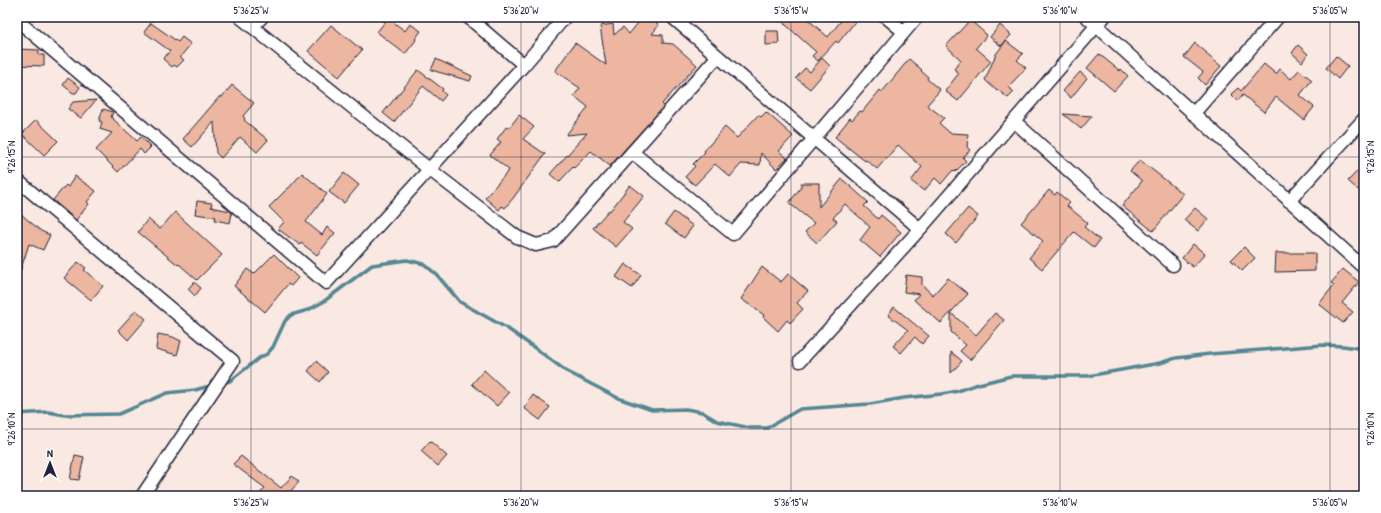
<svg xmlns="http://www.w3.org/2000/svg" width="1381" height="513" viewBox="0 0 1381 513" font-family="'Patrick Hand',sans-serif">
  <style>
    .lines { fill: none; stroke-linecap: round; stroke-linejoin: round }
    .stream { stroke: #558693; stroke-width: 3.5 }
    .building { fill: #ecb6a0; stroke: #22223b }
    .minor-casing { stroke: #22223b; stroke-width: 15 }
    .minor { stroke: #fff; stroke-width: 12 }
    .ticks { fill: none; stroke: #22223b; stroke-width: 1; stroke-opacity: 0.45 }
    .neatline { fill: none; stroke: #22223b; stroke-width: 1.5 }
    .ticks-label { font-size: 10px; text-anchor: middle; fill: #22223b }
  </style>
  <rect width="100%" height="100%" fill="#f9e9e2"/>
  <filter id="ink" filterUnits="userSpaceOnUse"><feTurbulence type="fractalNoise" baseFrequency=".025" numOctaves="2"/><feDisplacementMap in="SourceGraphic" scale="8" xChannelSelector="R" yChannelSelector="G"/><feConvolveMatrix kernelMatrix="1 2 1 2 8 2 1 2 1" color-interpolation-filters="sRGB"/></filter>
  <g filter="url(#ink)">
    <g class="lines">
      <path class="stream" d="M223 383 230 381 259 358 267 354 273 347 285 321 291 315 308 310 323 302 372 265 407 260 424 264 437 275 460 302 508 329 539 351 566 371 618 398 652 410 686 409 702 412 717 421 750 428H767L800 409 870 404 904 398 942 394 958 391 975 385 1011 376H1088L1160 363 1176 358 1210 354 1323 345 1343 346 1364 349
        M17 414 48 412 65 415 119 414 167 393 195 390 213 385"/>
    </g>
    <path class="building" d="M643 17H649L659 25 652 34 663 35V43L673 44 697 65 662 104 664 106 610 166 591 151 574 168 573 167 559 182 550 174 587 133 566 135 588 107 574 96 580 88 555 71 575 43 606 65 600 26 613 24 614 35 623 27 629 34Z
      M777 17H805L828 37 844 17H859L838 43 836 41 818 61 812 56 816 52Z
      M388 18 405 31 410 24 421 31 415 39 416 40 405 54 377 32Z
      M970 20 987 35 976 48 991 61 958 101 945 91 959 73 954 69 961 60 946 46Z
      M151 23 178 42 182 37 191 44 180 57 184 60 177 67 174 65 172 67 163 59 170 51 144 32Z
      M331 25 362 50 339 77 308 51Z
      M1000 25 1011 35 1001 46 990 37Z
      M766 31H778L779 44 766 45Z
      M1006 41 1023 54 1017 60 1026 68 1008 87 1014 92 1008 98 998 90 997 91 985 80 996 54Z
      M1195 43 1207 53 1206 54 1221 66 1205 85 1198 78 1203 72 1184 57Z
      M1298 45 1308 54 1302 62 1292 53Z
      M17 49 39 50V55H44V66L17 65Z
      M1099 54 1120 71 1121 69 1128 76 1114 91 1087 68Z
      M1336 56 1348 66 1338 79 1326 68Z
      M822 58 830 66 810 89 796 78 805 68 810 72Z
      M436 59 472 76 470 81 431 70Z
      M909 59 922 70 921 71 928 77 927 79 940 90 927 105 944 118 939 123 950 133 968 134 967 147 970 150 963 158 966 161 955 172 953 170 941 184 935 178 924 191 911 181 922 167 898 145 877 169 866 160 865 161 835 137 850 118 852 120 860 111 862 112 880 90 882 92Z
      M1264 64 1276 74 1280 69 1291 79 1299 70 1312 80 1300 95 1314 107 1304 120 1276 97 1264 112 1243 95 1238 101 1231 94 1238 88 1241 91Z
      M418 70 443 89 442 91 446 95 441 101 423 86 394 122 383 113Z
      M1080 72 1087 78 1071 98 1063 91Z
      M68 78 80 87 76 93H73L63 85Z
      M232 85 254 103 243 116 245 119 244 120 268 140 257 152 240 137 221 158 216 153 214 122 192 147 183 139 220 96 221 98Z
      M96 100 81 118 68 109 73 102Z
      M103 109 113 112 111 117 137 141 141 137 151 147 144 154 140 149 118 172 96 150 112 133 100 129 102 122 99 121Z
      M766 112 793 136 779 151 787 158 776 169 761 153 760 165 741 164 730 177 715 164 695 185 685 177 695 166 693 164 705 152 704 151 725 127 737 138 758 115 761 117Z
      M1063 114 1092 116 1081 129Z
      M519 115 534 127 523 139 545 154 514 197 505 208 502 206 499 210 485 198 509 170 490 155 501 142 497 139 507 126 509 128Z
      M36 120 58 141 44 155 22 134Z
      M1140 160 1183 194 1153 231 1122 206 1142 181 1130 171Z
      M1364 164V195L1348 181Z
      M302 173 327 194 306 222 322 235 327 227 335 233 317 255 301 243 300 245 278 229 284 222 269 207 288 188V189Z
      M344 173 359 185 344 203 329 192Z
      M75 176 96 191 87 202 89 204 76 220 53 200 66 185 68 187Z
      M842 179 868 202 864 206 878 219 881 215 901 232 880 257 860 240 870 227 845 204 833 218 837 221 817 243 805 232 814 223 789 203 801 187V183H819V207Z
      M630 185 644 196 623 222 632 229 616 247 593 228 609 210 610 211Z
      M1049 190 1055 195 1057 192 1070 203 1067 206 1088 223 1084 227 1100 240 1094 248 1074 232 1042 269 1029 258 1043 241 1021 223Z
      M197 201 212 203 211 207 230 211 232 213 230 223 215 220 216 217 195 214Z
      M968 208 978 216 956 243 946 234Z
      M1195 208 1208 219 1198 231 1184 220Z
      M175 212 222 255 197 280 179 264 178 265 138 232 148 219 160 229Z
      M674 212 693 226 684 238 665 224Z
      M22 215 41 231 50 235 43 250 29 244 19 275H17V221Z
      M1193 244 1205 254 1193 267 1182 258Z
      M1244 247 1255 258 1242 271 1231 260Z
      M1276 253H1315V271L1275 272Z
      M274 254 298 278 291 286 288 284 265 312 234 286 247 269 254 274Z
      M78 262 86 268 84 270 103 286 91 300 64 278Z
      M625 264 641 275 632 288 616 277Z
      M762 267 781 282 788 274 808 291 797 303 803 309 790 323 787 320 778 331 763 317 764 315 741 299Z
      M1343 269 1359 282 1342 303 1353 312 1343 323 1319 304 1334 285 1331 283Z
      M906 275 922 277V285L933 295 948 278 968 294 941 323 914 300 919 294 904 292Z
      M194 282 201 288 195 296 188 289Z
      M894 307 929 336 922 344 915 337 901 353 893 346 908 330 888 315Z
      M136 310 146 319 128 340 118 330Z
      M951 313 976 335 995 313 1004 320 970 360 960 351 966 345 951 332Z
      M158 334 173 337 181 341 177 355 156 349Z
      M951 352 962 361 951 373Z
      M316 361 328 372 320 382 308 371Z
      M484 370 509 393 497 406 472 384Z
      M533 395 550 407 540 420 524 408Z
      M430 441 447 456 438 466 421 451Z
      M75 455 84 457 79 480 70 479Z
      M241 456 281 488 292 476 299 482 288 494 291 496H258L265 488 233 464Z"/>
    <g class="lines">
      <g class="minor-casing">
        <path id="minor" d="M240 17 429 169 517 237 536 245 553 241 718 56
          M468 17 524 65
          M672 17 920 229
          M886 17 904 32
          M1087 17 1364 268
          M17 20 326 283 524 65 565 17
          M252 27 262 17
          M1193 114 1278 17
          M1014 121 1173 265
          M632 152 733 234 917 17
          M17 180 233 361 142 496
          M1289 201 1364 119
          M800 361 920 229 1104 17"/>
      </g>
      <use href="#minor" class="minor"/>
    </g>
  </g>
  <path class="ticks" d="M251 17V496M521 17V496M791 17V496M1060 17V496M1330 17V496M17 157H1364M17 429H1364"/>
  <rect width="1381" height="513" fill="none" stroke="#fff" stroke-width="44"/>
  <g transform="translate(50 463)" stroke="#ffffff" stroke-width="3" paint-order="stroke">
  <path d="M0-3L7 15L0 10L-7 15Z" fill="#22223b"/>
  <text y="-6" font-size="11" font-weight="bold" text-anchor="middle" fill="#22223b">N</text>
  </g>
  <rect x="22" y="22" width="1337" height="469" class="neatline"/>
  <g class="ticks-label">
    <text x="251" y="14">5°36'25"W</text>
    <text x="521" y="14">5°36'20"W</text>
    <text x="791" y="14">5°36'15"W</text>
    <text x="1060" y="14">5°36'10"W</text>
    <text x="1330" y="14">5°36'05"W</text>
    <text transform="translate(11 157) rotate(-90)" y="4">9°26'15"N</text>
    <text transform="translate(1370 157) rotate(-90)" y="4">9°26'15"N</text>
    <text transform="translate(11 429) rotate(-90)" y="4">9°26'10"N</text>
    <text transform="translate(1370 429) rotate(-90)" y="4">9°26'10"N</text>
    <text x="251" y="506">5°36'25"W</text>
    <text x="521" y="506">5°36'20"W</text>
    <text x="791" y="506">5°36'15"W</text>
    <text x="1060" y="506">5°36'10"W</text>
    <text x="1330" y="506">5°36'05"W</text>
  </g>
</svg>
